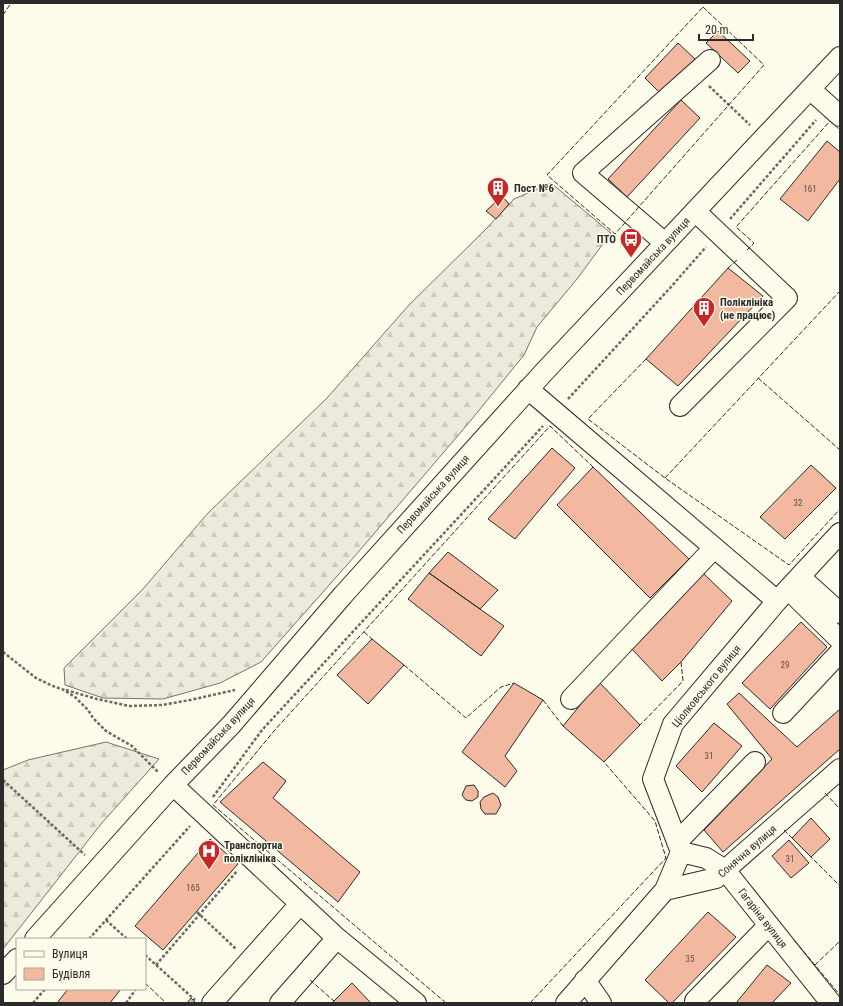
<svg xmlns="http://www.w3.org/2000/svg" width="843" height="1006" viewBox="0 0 843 1006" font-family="'Roboto Condensed',sans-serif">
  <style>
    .forest { fill: url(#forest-firs); stroke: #74746e }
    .building { fill: #f2b8a0; stroke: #2b2b2b }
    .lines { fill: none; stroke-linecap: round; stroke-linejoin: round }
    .minor-casing { stroke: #2b2b2b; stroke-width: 22 }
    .path { stroke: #6a6964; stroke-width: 2.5; stroke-dasharray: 3 2; stroke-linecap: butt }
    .minor { stroke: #fdfbea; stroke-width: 20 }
    .fence { stroke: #2b2b2b; stroke-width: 1; stroke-dasharray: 5 2; stroke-linecap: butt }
    .labels { text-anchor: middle; stroke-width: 3; stroke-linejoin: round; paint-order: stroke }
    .number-label { font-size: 9px; fill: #5d4e48 }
    .poi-label { font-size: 11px; font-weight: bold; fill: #2b2b2b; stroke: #fdfbea; text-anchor: start }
    .street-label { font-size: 11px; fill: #2b2b2b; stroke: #fdfbea }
  </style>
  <defs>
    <pattern id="forest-firs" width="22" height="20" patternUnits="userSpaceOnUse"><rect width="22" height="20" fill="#ecebdb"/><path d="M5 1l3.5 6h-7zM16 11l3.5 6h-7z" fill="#cbcabc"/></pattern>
  </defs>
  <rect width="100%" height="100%" fill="#fdfbea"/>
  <path class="forest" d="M551 183 611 233 577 279 537 327 524 355 467 425 354 557 261 662 220 683 163 699 103 698 65 685 64 668 143 589 208 513 327 398 409 305 486 229 514 199Z
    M106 742 159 759 101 824 3 949V770L28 760Z"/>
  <path class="building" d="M718 31 750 61 738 73 706 43Z
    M678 43 695 59 661 94 645 78Z
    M681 100 700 118 627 197 608 179Z
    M827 141 840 152V179L808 221 780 199Z
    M502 196 509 204 496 219 486 211Z
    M728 268 763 296 678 386 646 359Z
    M552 448 575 468 515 539 488 519Z
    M811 465 836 488 785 539 760 517Z
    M593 467 689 559 650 598 557 505Z
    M448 552 498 590 480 609 429 573Z
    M429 573 504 626 481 656 408 599Z
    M703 573 732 601 681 662 662 681 631 648Z
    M801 622 827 647 770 709 742 683Z
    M372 639 404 665 368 704 337 675Z
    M599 682 640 725 604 762 563 726Z
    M514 683 543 700 505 756 517 771 505 787 462 752Z
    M739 693 797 747 840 709V749L723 852 704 830 772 759 727 704Z
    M714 723 742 746 702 792 676 766Z
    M263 762 286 781 273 798 360 872 338 902 220 802Z
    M474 785 478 791V797L472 801 466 800 462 795 466 786Z
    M493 793 498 797 501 805 496 814H485L481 809 480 802 484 797Z
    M811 818 830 839 811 857 792 838Z
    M210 839 238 864 163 950 135 926Z
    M789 840 809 863 791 878 772 856Z
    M708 912 736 937 672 1003H669L645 980Z
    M767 965 791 983 772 1003H736Z
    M352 983 371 1003H332Z
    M68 989H121L110 1003H57Z
    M191 998 196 1003H187Z"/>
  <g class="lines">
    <g class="minor-casing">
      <path id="minor" d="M810 89 840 116
        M665 243 583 173 710 60
        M528 389 777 601
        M680 406 787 298 695 211
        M800 577 840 613
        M788 589 840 640
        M571 699 714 548
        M783 713 840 652
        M173 785 337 938 416 1003
        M677 842 755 762
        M681 852 706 858 725 870 831 1003
        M665 890 681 852 653 779 673 724 777 601 840 533
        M35 939 173 785 231 725 343 595 544 372 840 57
        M3 974 17 959
        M585 980 601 1003
        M695 1001 769 925
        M212 1003 300 904
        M280 1003 337 938
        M566 1003 665 890 716 878 840 769"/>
    </g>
    <path class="path" d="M709 86 750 125
      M730 219 816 120
      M568 399 670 288 706 247
      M3 652 36 678 55 687 62 689 75 697 88 710 93 718 106 731 132 746 159 773
      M66 690 97 699 129 706 162 705 190 700 235 690
      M3 780 85 855
      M213 797 262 730 543 426
      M197 912 236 949
      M106 920 127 939
      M89 939 190 826
      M145 955 195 1000
      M156 965 237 871
      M33 1003 45 989
      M126 1003 136 989"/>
    <use href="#minor" class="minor"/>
    <path class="fence" d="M703 7 764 65 615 234 547 175Z
      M3 15 11 3
      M747 250 754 243 736 227 830 121 840 130
      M728 268 737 260
      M646 359 588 419 665 478 789 565 840 509
      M758 378 840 450
      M665 478 840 291
      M364 632 372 639
      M404 665 466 718 501 687 514 683
      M543 700 563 726
      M639 726 683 681 681 662
      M825 793 840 809
      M784 830 793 839
      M809 855 840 886
      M794 940 840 995
      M815 965 840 941
      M310 980 334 1001
      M145 983 166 1003
      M446 1003 213 805 274 731 550 426 593 467
      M530 1003 666 858 655 821 604 762 606 760"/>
  </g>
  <defs>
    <g id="building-pin" transform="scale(1.15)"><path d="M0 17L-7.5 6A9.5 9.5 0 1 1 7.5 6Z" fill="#c62828" stroke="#fdfbea"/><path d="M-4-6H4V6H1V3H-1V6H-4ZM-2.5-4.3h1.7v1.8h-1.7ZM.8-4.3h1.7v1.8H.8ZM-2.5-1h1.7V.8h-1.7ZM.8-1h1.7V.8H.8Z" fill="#fff"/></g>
    <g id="bus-pin" transform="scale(1.15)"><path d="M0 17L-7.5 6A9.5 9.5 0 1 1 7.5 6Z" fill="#c62828" stroke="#fdfbea"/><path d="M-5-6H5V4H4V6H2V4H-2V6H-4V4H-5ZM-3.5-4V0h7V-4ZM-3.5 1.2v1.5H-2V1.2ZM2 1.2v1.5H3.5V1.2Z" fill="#fff"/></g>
    <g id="hospital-pin" transform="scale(1.15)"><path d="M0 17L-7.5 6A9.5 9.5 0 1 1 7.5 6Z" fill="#c62828" stroke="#fdfbea"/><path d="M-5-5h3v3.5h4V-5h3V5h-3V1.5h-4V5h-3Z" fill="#fff"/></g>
  </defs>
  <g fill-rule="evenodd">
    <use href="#building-pin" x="498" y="188"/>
    <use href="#bus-pin" x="631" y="239"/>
    <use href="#building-pin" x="704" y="308"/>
    <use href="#hospital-pin" x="209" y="851"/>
  </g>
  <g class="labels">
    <g class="number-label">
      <text x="810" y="192">161</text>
      <text x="798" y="506">32</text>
      <text x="785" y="668">29</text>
      <text x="709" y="759">31</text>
      <text x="790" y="862">31</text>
      <text x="193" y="891">165</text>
      <text x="690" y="962">35</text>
    </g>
    <g class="poi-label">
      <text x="514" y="192">Пост №6</text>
      <text x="616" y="243" text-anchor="end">ПТО</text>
      <text x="720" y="306">Поліклініка<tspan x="720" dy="13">(не працює)</tspan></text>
      <text x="224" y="849">Транспортна<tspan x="224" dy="13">поліклініка</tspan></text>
    </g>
    <g class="street-label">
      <text transform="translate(653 256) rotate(-47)" y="4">Первомайська вулиця</text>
      <text transform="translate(433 494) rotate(-48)" y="4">Первомайська вулиця</text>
      <text transform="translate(706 686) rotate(-51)" y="4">Ціолковського вулиця</text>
      <text transform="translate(218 736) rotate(-47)" y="4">Первомайська вулиця</text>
      <text transform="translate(747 851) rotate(-41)" y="4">Сонячна вулиця</text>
      <text transform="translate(763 918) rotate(52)" y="4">Гагаріна вулиця</text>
    </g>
  </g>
  <rect width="843" height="1006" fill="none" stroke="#2b2b2b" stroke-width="8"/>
  <rect x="16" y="938" width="130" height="52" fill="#fdfbea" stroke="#a9a89e"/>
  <rect x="24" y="951" width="20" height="6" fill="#fdfbea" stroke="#a9a89e"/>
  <text x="52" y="958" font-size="12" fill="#2b2b2b">Вулиця</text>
  <rect x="24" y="968" width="20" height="12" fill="#f2b8a0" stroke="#a9a89e"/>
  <text x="52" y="978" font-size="12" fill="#2b2b2b">Будівля</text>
  <path d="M699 34v6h54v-6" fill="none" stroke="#2b2b2b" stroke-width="2"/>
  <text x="705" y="34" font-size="12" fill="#2b2b2b" stroke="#fdfbea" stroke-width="3" paint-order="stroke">20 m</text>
</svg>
